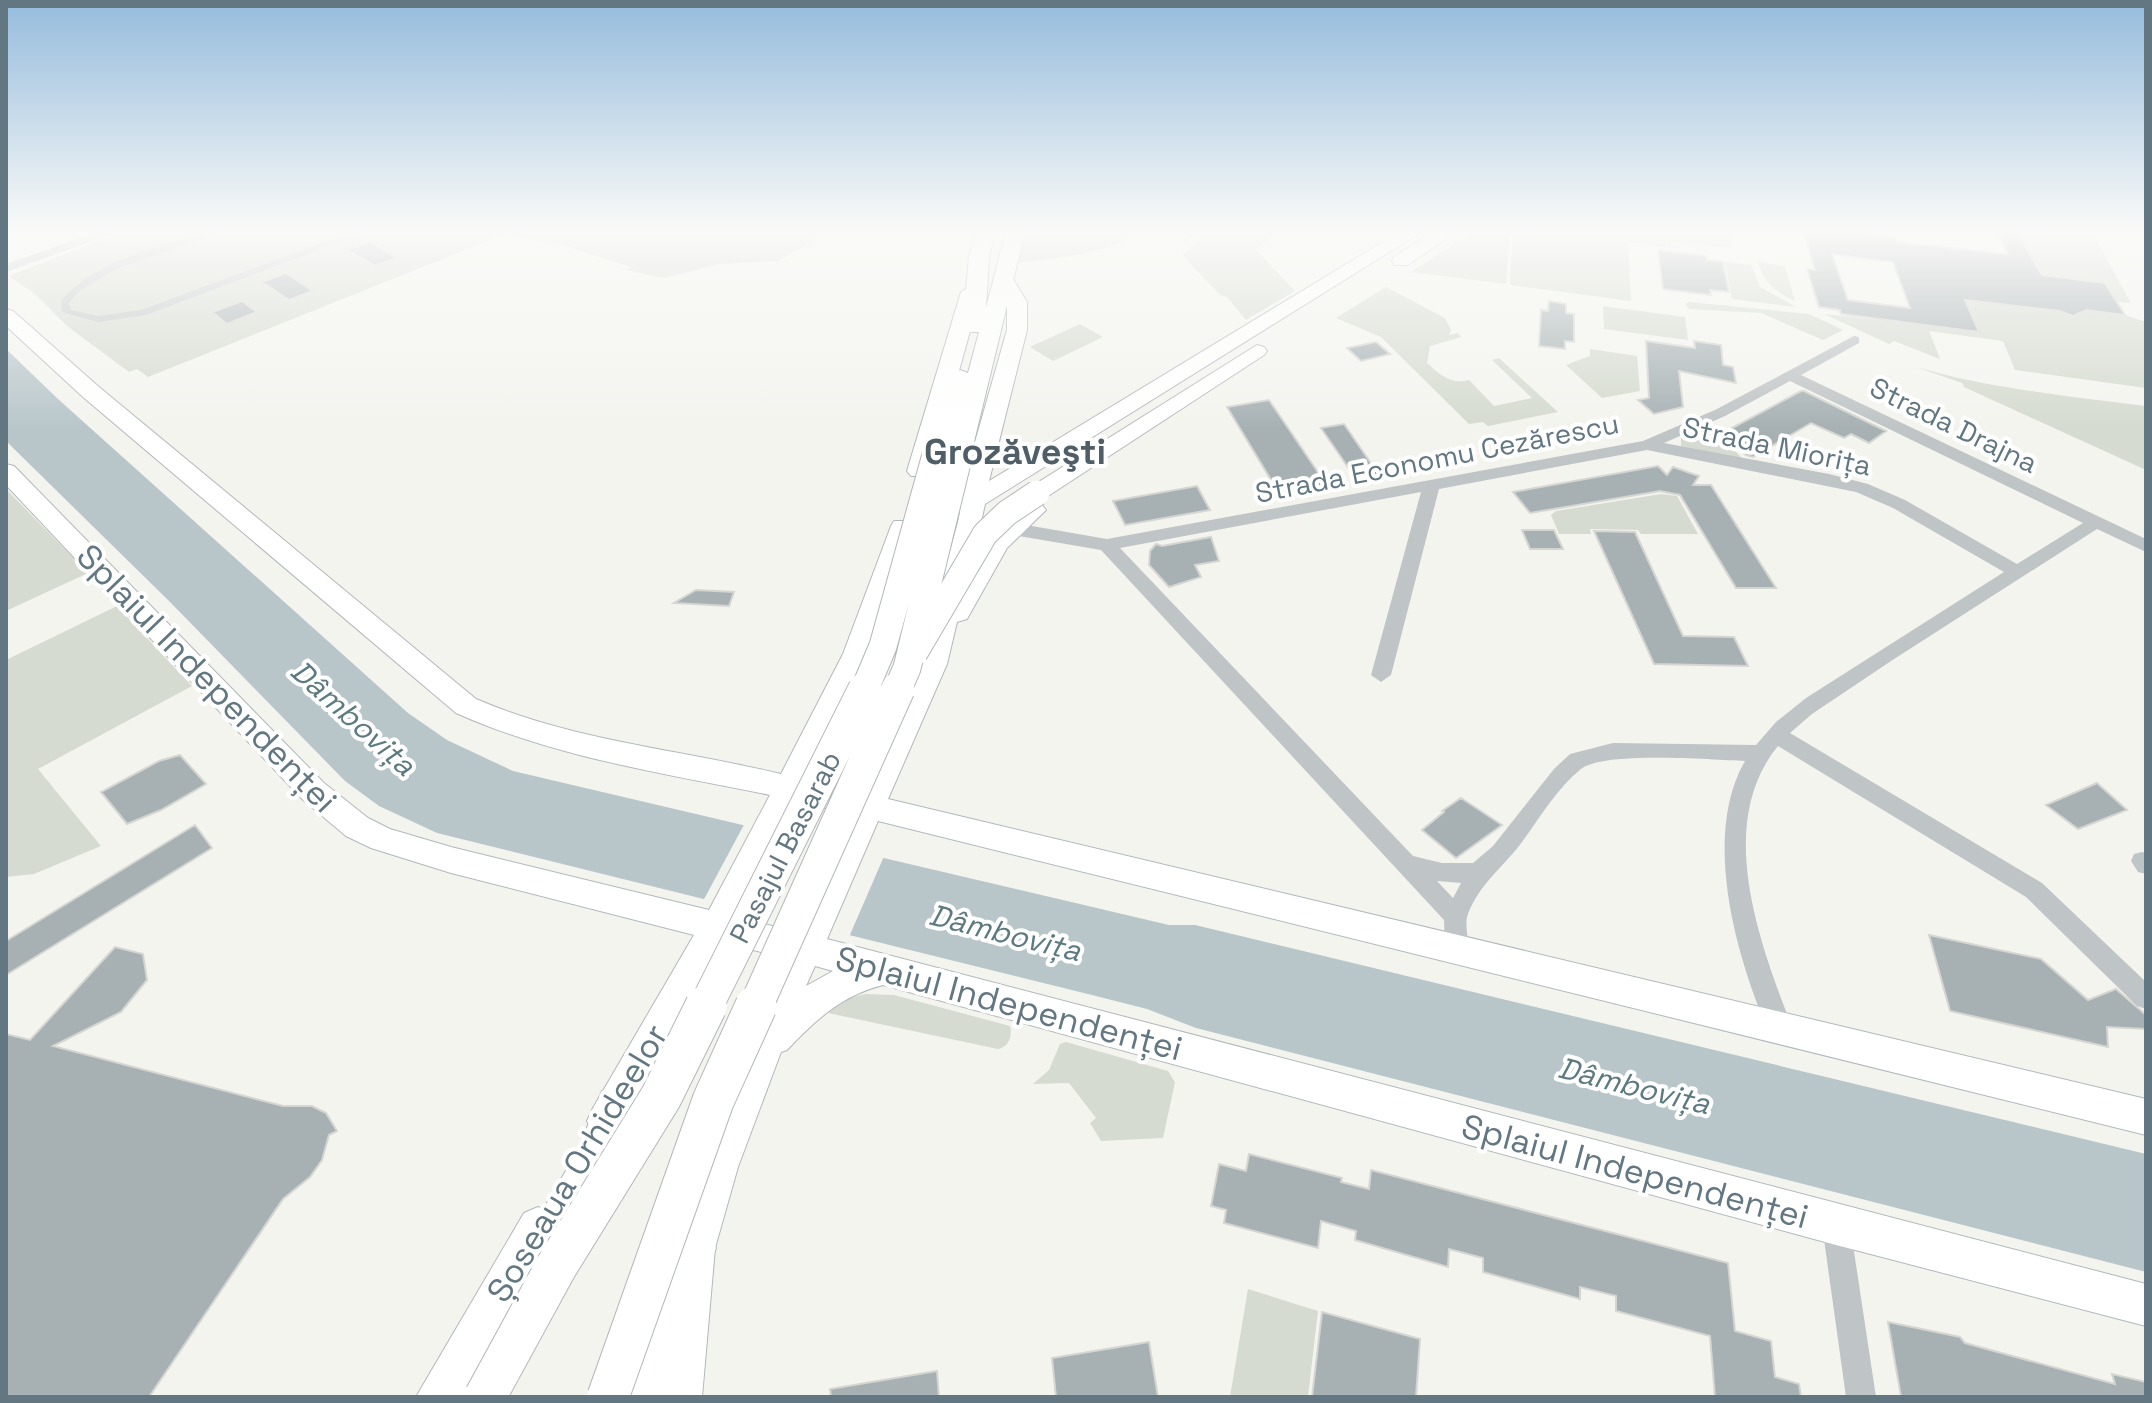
<svg xmlns="http://www.w3.org/2000/svg" width="2152" height="1403" viewBox="0 0 2152 1403" font-family="'Space Grotesk',sans-serif">
  <style>
    .green { fill: #d5dbd0 }
    .water { fill: #b8c6ca }
    .pier { fill: #f4f4ef }
    .building { fill: #a7b1b4; stroke: #d5d5d2; stroke-width: 2; fill-rule: evenodd }
    .lines { fill: none; stroke-linecap: round; stroke-linejoin: round }
    .secondary-casing { stroke: #b1b8bb; stroke-width: 2 }
    .primary-casing { stroke: #b2b7ba; stroke-width: 2 }
    .pedestrian { fill: #bfc4c6; fill-rule: evenodd }
    .minor { fill: #bfc4c6; fill-rule: evenodd }
    .secondary { fill: #fff; fill-rule: evenodd }
    .primary { fill: #fff; fill-rule: evenodd }
    .secondary-bridge-casing { stroke: #b1b8bb; stroke-width: 27; stroke-linecap: butt }
    .primary-bridge-far2-casing { stroke: #b2b7ba; stroke-width: 29; stroke-linecap: butt }
    .primary-bridge-far1-casing { stroke: #b2b7ba; stroke-width: 35; stroke-linecap: butt }
    .primary-bridge-casing { stroke: #b2b7ba; stroke-width: 43; stroke-linecap: butt }
    .secondary-bridge { stroke: #fff; stroke-width: 25 }
    .primary-bridge-far2 { stroke: #fff; stroke-width: 27 }
    .primary-bridge-far1 { stroke: #fff; stroke-width: 33 }
    .primary-bridge { stroke: #fff; stroke-width: 41 }
    .labels { text-anchor: middle; stroke-width: 8; stroke-linejoin: round; paint-order: stroke }
    .street-label { font-size: 28px; fill: #627782; stroke: #fff }
    .water-label { font-size: 30px; font-style: italic; fill: #5d7a80; stroke: #fff }
    .near-street-label { font-size: 34px; fill: #627782; stroke: #fff }
    .district-label { font-size: 36px; font-weight: bold; fill: #505f67; stroke: #fff }
  </style>
  <rect width="100%" height="100%" fill="#f4f4ef"/>
  <path class="green" d="M124 231H817L818 238 778 261 719 264 664 278 627 270 630 267 563 245 505 234 148 377 137 369 129 372 67 326 35 294 9 276Z
    M1024 231H1138C1115 254 1048 259 1016 263Z
    M1276 231 1256 250 1295 291 1246 320 1227 297 1220 295 1182 255 1198 241 1181 231Z
    M1474 231H1510L1506 284 1411 272Z
    M1513 231H1728L1731 248 1671 241V248L1628 242 1631 301 1510 285Z
    M2017 232H2087L2095 238 2131 303 2117 302 2105 283 2044 279Z
    M1725 262 1751 265 1760 287 1796 307 1732 299Z
    M1758 262 1785 266 1795 301C1775 291 1764 284 1758 262Z
    M1386 287 1445 318 1451 330 1449 335 1458 333 1461 337 1430 346 1427 363C1440 375 1451 385 1469 380L1494 406 1532 398 1492 360 1499 358 1558 412 1488 426 1483 422 1469 424 1381 337 1336 318Z
    M1948 298 2064 312 2073 316 2075 315 2072 308 2125 315 2146 322V388L2015 370 2003 341 1929 331 1940 359 1894 341 1889 344 1824 314 1978 331 1972 316Z
    M1689 302 1809 314 1843 330 1823 340 1761 313 1689 309 1685 304Z
    M1603 306 1685 317 1688 340 1604 329Z
    M1080 324 1103 337 1053 361 1030 347Z
    M1590 349 1637 356 1640 391 1602 398 1566 365 1590 356Z
    M1916 367C1991 389 2069 396 2146 406V470L1964 387 1962 383Z
    M1709 421 1745 462 1681 446V438Z
    M6 489 88 573 6 611Z
    M1661 494 1677 496 1698 534H1641L1638 530 1590 529 1591 534H1559L1551 515 1556 511Z
    M117 606 192 686 38 769 101 846 34 874 6 877V660Z
    M866 994 894 995 1010 1026C1013 1037 1008 1047 998 1049L828 1013 852 997Z
    M1066 1042 1168 1071 1175 1082 1163 1138 1101 1141 1090 1123 1096 1118 1069 1083 1033 1084 1049 1070 1060 1044Z
    M1248 1289 1318 1311 1308 1397H1230Z"/>
  <path class="water" d="M6 349 58 399 408 713 447 740 513 771 1169 925H1195L2146 1154V1272L1196 1028 1147 1009 1092 995 437 833 379 806 345 781 170 602 6 441Z"/>
  <path class="pier" d="M746 821 885 854 849 937 702 903Z"/>
  <path class="building" d="M1804 232H1849L1895 237 1897 242 2008 254 1997 232H2017L2042 275 2105 283 2125 315 2086 310 2073 316 2060 311 1965 300 1979 332 1841 314 1840 310 1819 307 1807 269 1815 270ZM1832 254 1893 262 1910 308 1848 300Z
    M370 241 397 258 375 266 348 250Z
    M1658 250 1706 256 1707 260 1723 262 1729 292 1710 290 1711 295 1663 289Z
    M286 273 313 291 289 300 262 282Z
    M242 301 257 312 227 324 212 312Z
    M1549 301 1566 304V313L1574 314V342L1565 341V349L1539 346 1541 310 1548 311Z
    M1646 341 1695 348 1694 341 1721 345 1723 365 1733 367 1736 383 1679 371 1683 407 1654 414 1638 400 1649 398Z
    M1376 342 1390 354 1361 361 1347 348Z
    M1801 391H1804L1886 431 1869 443 1851 434 1844 438 1811 423 1753 457 1746 455 1721 434Z
    M1269 400 1330 490 1282 498 1227 407Z
    M1344 424 1379 475 1356 479 1321 428Z
    M1658 466 1667 475 1673 467 1699 476 1693 485H1711L1776 588H1736L1680 495 1660 491 1530 513 1513 492Z
    M1197 486 1210 510 1125 525 1113 501Z
    M1522 530H1554L1563 549H1530Z
    M1594 531 1635 532 1683 636 1734 637 1748 666 1654 664Z
    M1211 537 1219 561 1195 565 1201 577 1169 587 1149 565 1150 551 1156 544 1162 546Z
    M696 590 734 592 729 606 674 603Z
    M180 755 206 784 161 810 127 824 101 792 159 761Z
    M2097 783 2127 810 2078 829 2046 805Z
    M1461 798 1502 825 1456 858 1422 830 1444 812 1442 811Z
    M195 825 212 848 6 975V941Z
    M1929 935 2041 959 2088 1000 2116 989 2146 1015V1029L2107 1027 2108 1047 1950 1011Z
    M115 947 143 954 147 980 121 1012 53 1046 283 1106H312L326 1113 337 1131 329 1135 322 1160 310 1177 283 1199 149 1397H6V1034L30 1040Z
    M1249 1154 1342 1178 1341 1182 1369 1189 1371 1170 1728 1263 1735 1331 1771 1341 1775 1377 1799 1384 1801 1397H1715L1710 1336 1616 1311V1296L1580 1287V1299L1483 1272V1258L1449 1249 1448 1267 1355 1240 1356 1231 1321 1221 1318 1248 1224 1223 1226 1210 1211 1206 1219 1164 1246 1171Z
    M1322 1312 1420 1339 1416 1397H1312Z
    M1888 1322 1960 1337 1965 1343 2115 1384 2112 1374 2146 1382V1397H1901Z
    M1149 1342 1158 1397H1056L1052 1358Z
    M937 1371 939 1397H831L830 1389Z"/>
  <g class="lines">
    <g class="secondary-casing">
      <path id="secondary" d="M1401 231H1423L985 504 972 563C985 541 1013 497 1042 505L1046 510 1007 548 967 619 957 622 947 664 888 799 2146 1099V1135L878 821 827 939 2146 1284V1326L1836 1245 883 985C843 995 816 1019 787 1050L781 1052 738 1167 715 1248 702 1397H658L675 1248 700 1167 785 958 725 943 619 1134 606 1139 593 1134 587 1121 593 1108 694 935 451 873 371 848 346 836 302 799 6 485V464L14 466 324 783 368 818 390 829 451 847 709 910 770 795C663 773 557 758 456 713L83 397 6 326V309L13 311 99 387 476 699C574 741 677 749 781 774L843 654 891 526 894 521H912L915 526C890 615 848 697 807 780L861 793 919 664 958 522 960 512 953 506 963 497 971 456 1007 330V302L994 278 996 274H1010L1027 302V330L989 481ZM797 801 851 814 797 932 739 918ZM815 966 833 971 806 986Z
        M1435 231H1457L1408 265H1394L1392 261 1394 257Z
        M971 286 981 292 931 471 927 476H911L907 471 961 292Z
        M1257 345 1264 347 1267 351 1264 355 1045 498H1029L1025 493 1029 488Z
        M538 1207 552 1213 558 1227 462 1397H416L524 1213Z"/>
    </g>
    <g class="primary-casing">
      <path id="primary" d="M977 231H996L989 256 986 308 1006 231H1025L973 446 970 451H952L949 446 939 451 931 449 927 444 949 377 960 370 968 373 979 332H966L963 327 969 256Z
        M616 1086 630 1091 636 1105 606 1178 553 1274 538 1280 523 1274 517 1259 523 1244 578 1150 602 1091Z
        M695 1227 710 1233 716 1248 660 1397H614L680 1233Z
        M486 1330 502 1337 509 1353 487 1397H439L470 1337Z"/>
    </g>
    <path class="pedestrian" d="M209 231H224L116 269 79 291 69 303 71 310 98 316 141 310 354 231H368L146 315 98 322 62 312 61 301C98 258 158 248 209 231Z"/>
    <path class="minor" d="M100 231H120L6 272V264Z
      M1854 336 1859 337V343L1801 375 2146 539V552L2097 529 1891 661 1812 714 1790 733 2042 883 2146 982V1009L2137 1006 2026 897 1778 746C1714 824 1760 944 1792 1027L1788 1035 1779 1039 1770 1035C1737 960 1701 837 1745 761 1712 760 1604 751 1581 769 1556 789 1538 821 1519 846 1501 869 1479 885 1468 914 1463 927 1472 942 1465 955L1457 959 1449 955 1445 948 1444 920 1101 550 1008 534 999 528 1008 522 1107 539 1643 441 1715 410ZM1790 381 2083 523 2017 564 1905 500 1868 484 1829 474 1664 443 1725 416ZM1647 450 1856 492 1893 508 2004 572 1806 698 1776 722 1756 745 1613 743 1570 754 1554 769 1493 846 1473 863H1442L1413 856 1120 548 1421 492 1371 675 1381 682 1391 675 1439 489ZM1437 881 1461 883 1453 898Z
      M2142 852 2146 853V874L2138 872 2131 861 2134 854Z
      M1836 1211 1846 1215 1850 1225 1876 1397H1846L1822 1225 1826 1215Z"/>
    <use href="#secondary" class="secondary"/>
    <use href="#primary" class="primary"/>
    <g class="secondary-bridge-casing">
      <path id="secondary-bridge" d="M915 653 985 534 1007 513 1037 493"/>
    </g>
    <g class="primary-bridge-far2-casing">
      <path id="primary-bridge-far2" d="M864 691 883 646 939 444
        M897 691 907 668 961 446"/>
    </g>
    <g class="primary-bridge-far1-casing">
      <path id="primary-bridge-far1" d="M705 1008 865 689
        M755 1008 898 689"/>
    </g>
    <g class="primary-bridge-casing">
      <path id="primary-bridge" d="M485 1397 556 1267 661 1097 706 1006
        M608 1397 713 1101 756 1006"/>
    </g>
    <use href="#secondary-bridge" class="secondary-bridge"/>
    <use href="#primary-bridge-far2" class="primary-bridge-far2"/>
    <use href="#primary-bridge-far1" class="primary-bridge-far1"/>
    <use href="#primary-bridge" class="primary-bridge"/>
  </g>
  <linearGradient id="sky" x2="0" y2="1"><stop stop-color="#95bbdc"/><stop offset="0.54" stop-color="#fafaf8"/><stop offset="1" stop-color="#fafaf8" stop-opacity="0"/></linearGradient>
  <rect width="2152" height="428" fill="url(#sky)"/>
  <g class="labels">
    <g class="street-label">
      <text transform="translate(1954 425) rotate(26)" y="10">Strada Drajna</text>
      <text transform="translate(1777 446) rotate(12)" y="10">Strada Miorița</text>
      <text transform="translate(1437 458) rotate(-11)" y="10">Strada Economu Cezărescu</text>
      <text transform="translate(785 847) rotate(-63)" y="10">Pasajul Basarab</text>
    </g>
    <g class="water-label">
      <text transform="translate(353 718) rotate(42)" y="10">Dâmbovița</text>
      <text transform="translate(1005 933) rotate(14)" y="10">Dâmbovița</text>
      <text transform="translate(1634 1086) rotate(14)" y="10">Dâmbovița</text>
    </g>
    <g class="near-street-label">
      <text transform="translate(207 678) rotate(46)" y="12">Splaiul Independenței</text>
      <text transform="translate(1009 1003) rotate(15)" y="12">Splaiul Independenței</text>
      <text transform="translate(577 1163) rotate(-59)" y="12">Șoseaua Orhideelor</text>
      <text transform="translate(1635 1171) rotate(15)" y="12">Splaiul Independenței</text>
    </g>
    <g class="district-label">
      <text x="1015" y="464">Grozăveşti</text>
    </g>
  </g>
  <rect width="2152" height="1403" fill="none" stroke="#627782" stroke-width="16"/>
</svg>
